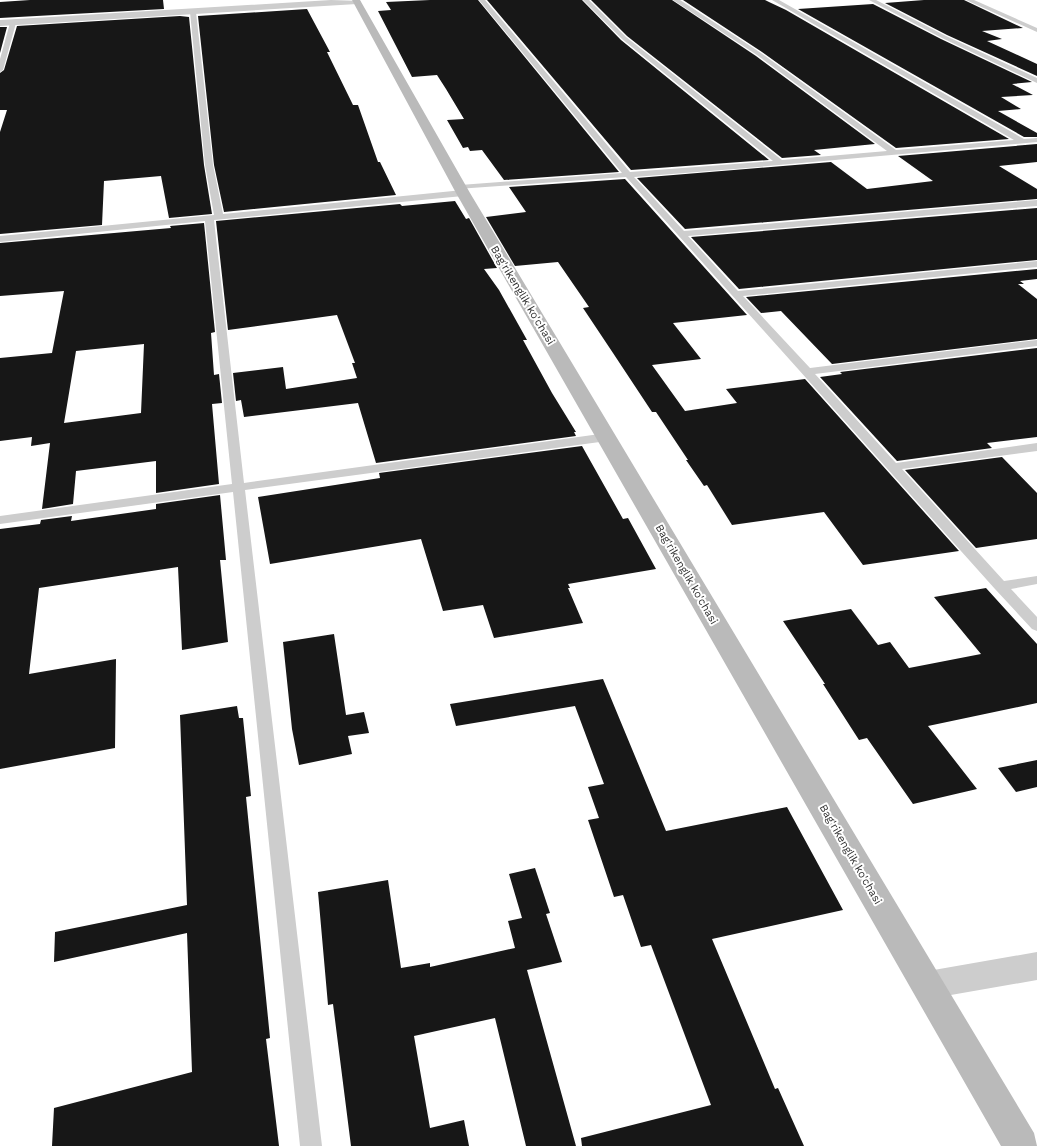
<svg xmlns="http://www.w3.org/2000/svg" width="1037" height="1146" viewBox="0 0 1037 1146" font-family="'Work Sans',sans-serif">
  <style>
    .building { fill: #171717; fill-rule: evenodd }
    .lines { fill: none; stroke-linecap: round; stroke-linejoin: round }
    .service { fill: #cdcdcd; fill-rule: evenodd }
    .minor { fill: #cdcdcd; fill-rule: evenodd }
    .secondary { fill: #bababa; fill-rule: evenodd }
    .labels { text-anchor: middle; stroke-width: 4; stroke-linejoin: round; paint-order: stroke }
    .street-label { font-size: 11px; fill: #303030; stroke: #fff }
  </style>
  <rect width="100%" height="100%" fill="#fff"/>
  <path class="building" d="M30 0H163L164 9 0 18V2Z
    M430 0H478L619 172 504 180 482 150 470 151 468 147 463 148 447 120 464 119 446 89 437 75 412 77 378 11 391 10 386 2Z
    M487 0H582L621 40 769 160 631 170Z
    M591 0H672L756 56 875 144 814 150 821 155 782 158 627 36Z
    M683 0H765L769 2 786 10 1009 139 896 148 762 52Z
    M924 0H964L1023 28 982 31 1002 39 987 41 1037 64V76L947 35 885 3Z
    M873 4 941 39 1032 82 1012 84 1033 95 1001 97 1021 109 998 111 1037 133V137H1024L798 9Z
    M307 9 330 52H327L353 105H358L378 162H380L396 195 224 212 214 165 198 16Z
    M180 16 189 17 204 165 212 214 169 218 161 176 104 181 102 225 0 234V132L7 110H0V73L4 70 17 26Z
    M0 27H7L0 53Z
    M1037 144V162L999 166 1037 189V199L685 229 637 178 831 162 867 189 933 181 898 156Z
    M625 179 747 315 673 323 701 359 652 365 685 411 737 403 726 389 805 379 959 551 863 565 824 512 732 525 707 485 704 486 686 460H688L656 412H652L613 353 583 308 589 307 558 262 515 266 486 217 526 212 509 187Z
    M455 201 466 219 469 218 497 268 484 269 499 290 527 340H523L552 393 576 432H574L576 436 376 463 358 403 244 417 241 400 236 401 233 373 283 367 286 389 357 378 352 363H355L337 315 228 330 216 221 400 204 402 206Z
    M1037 208V260L739 289 691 237Z
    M204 223 215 332 211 333 214 375 219 374 222 403 212 404 219 484 156 493V461L76 471 73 504 42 509 50 443 31 446 32 437 0 441V358L52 353 64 291 0 296V243L171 228 170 226ZM144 344 141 413 64 423 76 351Z
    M1037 269V279L1020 281 1024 284H1018L1037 299V339L832 364 781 311 761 313 746 297Z
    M1037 348V437L987 443 992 448 897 461 820 377 842 374 840 372Z
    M582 446 623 519 628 518 656 569 568 584 570 588H568L583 623 494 638 483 605 443 611 421 539 270 564 258 497 380 478 379 473Z
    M1002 457 1037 493V539L976 548 905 470Z
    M220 495 226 560H220L228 642 182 650 178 567 39 588 29 674 116 659 115 748 0 769V529L40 524 41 520 72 516 71 521 156 509V504Z
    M986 588 1037 644V703L928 726 977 789 913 804 867 738 859 740 823 684H825L783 621 851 609 878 645 890 642 909 668 981 654 934 597Z
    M334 634 346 715 364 712 369 733 348 736 352 754 299 765 292 729 283 642Z
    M603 679 666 831 787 807 843 910 712 939 775 1089 778 1088 804 1146H582L581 1138 711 1105 651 945 641 947 623 895 614 897 588 820 599 818 588 787 604 784 575 706 456 726 450 704Z
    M237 706 239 718H243L251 796 246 797 270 1038 266 1039 279 1146H52L54 1108 192 1072 187 933 54 962 55 932 187 905 180 715Z
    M1037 760V787L1016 792 998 768Z
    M535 868 550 913 546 914 562 962 527 970 576 1146H526L495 1018 414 1036 430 1128 464 1120 469 1146H351L333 1004 328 1005 318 892 388 880 401 968 430 963V967L515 948 508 921 522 918 509 874Z"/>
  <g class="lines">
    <path class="service" d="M479 0H485L630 172 773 161 622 39 583 0H589L626 37 782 160 887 151 757 55 673 0H680L761 53 896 150 1014 140 772 0H779L1024 139 1037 138V142L735 169 634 177 684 231 1037 200V206L688 236 738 291 1037 261V267L743 296 810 368 1037 340V346L815 374 896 463 1037 443V451L902 469 1004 581 1037 576V584L1011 589 1037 617V631L1032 629 995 589 626 177 457 189 456 187 460 185 622 173Z
      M869 0H876L946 36 1037 78V83L942 38Z
      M966 0H974L1037 28V32Z
      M193 10 196 12 213 165 223 214 463 190 467 193 463 196 214 220 244 483 607 433 611 434 613 437 611 440 607 441 245 490 322 1146H300L233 492 0 524V516L232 484 205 221 0 242V236L214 215 205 165 190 12Z
      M13 21 16 23 3 70 0 72V59L10 23Z"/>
    <path class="minor" d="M331 0 361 1 357 4 0 26V20Z
      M1037 952V980L928 999 917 995 912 985 917 975 928 971Z"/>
    <path class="secondary" d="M352 0H360L470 193 1034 1133 1037 1146H1001L456 193Z"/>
  </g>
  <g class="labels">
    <g class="street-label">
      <text transform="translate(523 295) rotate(59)" y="4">Bag'rikenglik ko'chasi</text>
      <text transform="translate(687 574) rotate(60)" y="4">Bag'rikenglik ko'chasi</text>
      <text transform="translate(851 854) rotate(60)" y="4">Bag'rikenglik ko'chasi</text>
    </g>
  </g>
</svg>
